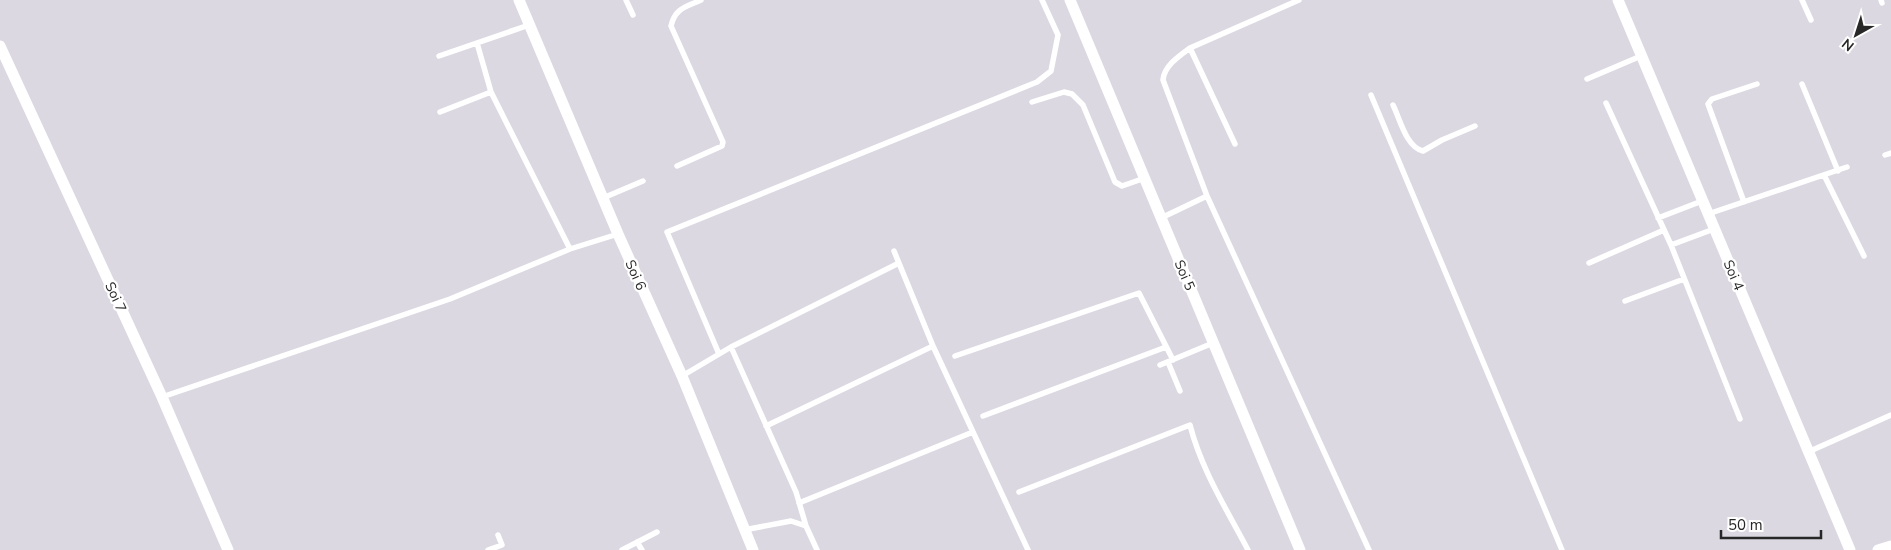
<svg xmlns="http://www.w3.org/2000/svg" width="1891" height="550" viewBox="0 0 1891 550" font-family="'Nunito Sans',sans-serif">
  <style>
    .industrial { fill: #dbd8e2 }
    .lines { fill: none; stroke-linecap: round; stroke-linejoin: round }
    .lane { stroke: #fff; stroke-width: 5.5 }
    .street { stroke: #fff; stroke-width: 11 }
    .labels { text-anchor: middle; stroke-width: 4.5; stroke-linejoin: round; paint-order: stroke }
    .street-label { font-size: 14px; fill: #272727; stroke: #fff }
  </style>
  <rect width="100%" height="100%" fill="#ebe2d7"/>
  <path class="industrial" d="M0 0H1891V550H0Z"/>
  <g class="lines">
    <path class="lane" d="M626 0 633 15
      M1802 0 1811 20
      M1881 0 1882 3
      M1190 48 1235 144
      M439 56 529 25
      M1587 79 1641 56
      M1802 84 1838 171
      M491 92 570 249
      M1371 95 1562 550
      M1032 102 1064 92 1072 94 1083 105 1115 182 1122 186 1145 178
      M1606 103 1671 245 1740 419
      M1393 105C1400 119 1406 147 1423 151L1442 140 1475 126
      M440 112 491 92 477 43
      M1885 155 1891 153
      M677 166 722 146 723 142 671 26C675 8 686 7 701 0
      M1824 175 1864 256
      M1207 196 1163 80C1164 66 1179 56 1190 48L1299 0
      M603 198 643 181
      M1744 202 1708 104 1712 99 1757 84
      M1708 214 1847 167
      M1161 218 1207 196 1369 550
      M1658 218 1702 201
      M1671 245 1714 229
      M894 251 933 346
      M1589 263 1664 230
      M1625 301 1684 279
      M731 347 796 492 806 526
      M719 354 667 232 1037 82 1051 71 1058 35 1042 0
      M955 356 1139 293 1173 360
      M1168 362 1180 391
      M1160 365 1213 343
      M682 376 731 347 899 263
      M162 397 450 299 570 249 618 234
      M983 416 1166 347
      M766 426 933 346 1028 550
      M1808 452 1891 415
      M1019 492 1190 425C1201 469 1227 510 1248 550
      M799 503 973 432
      M744 530 791 521 806 526 817 550
      M637 542 642 550
      M488 550 502 545 498 535
      M622 550 657 532"/>
    <path class="street" d="M519 0 618 234 682 376 753 550
      M1070 0 1300 550
      M1618 0 1850 550
      M0 46 162 397 228 550
      M1878 550 1891 546"/>
  </g>
  <g class="labels">
    <g class="street-label">
      <text transform="translate(636 275) rotate(66)" y="5">Soi 6</text>
      <text transform="translate(1185 275) rotate(67)" y="5">Soi 5</text>
      <text transform="translate(1734 275) rotate(67)" y="5">Soi 4</text>
      <text transform="translate(116 297) rotate(65)" y="5">Soi 7</text>
    </g>
  </g>
  <g transform="translate(1856 35) rotate(219)" stroke="#ffffff" stroke-width="4" paint-order="stroke">
  <path d="M0-4L9 19L0 12L-9 19Z" fill="#272727"/>
  <text y="-8" font-size="14" font-weight="bold" text-anchor="middle" fill="#272727">N</text>
  </g>
  <path d="M1721 530v8h100v-8" fill="none" stroke="#272727" stroke-width="2.5"/>
  <text x="1728" y="530" font-size="15" fill="#272727" stroke="#ffffff" stroke-width="4" paint-order="stroke">50 m</text>
</svg>
